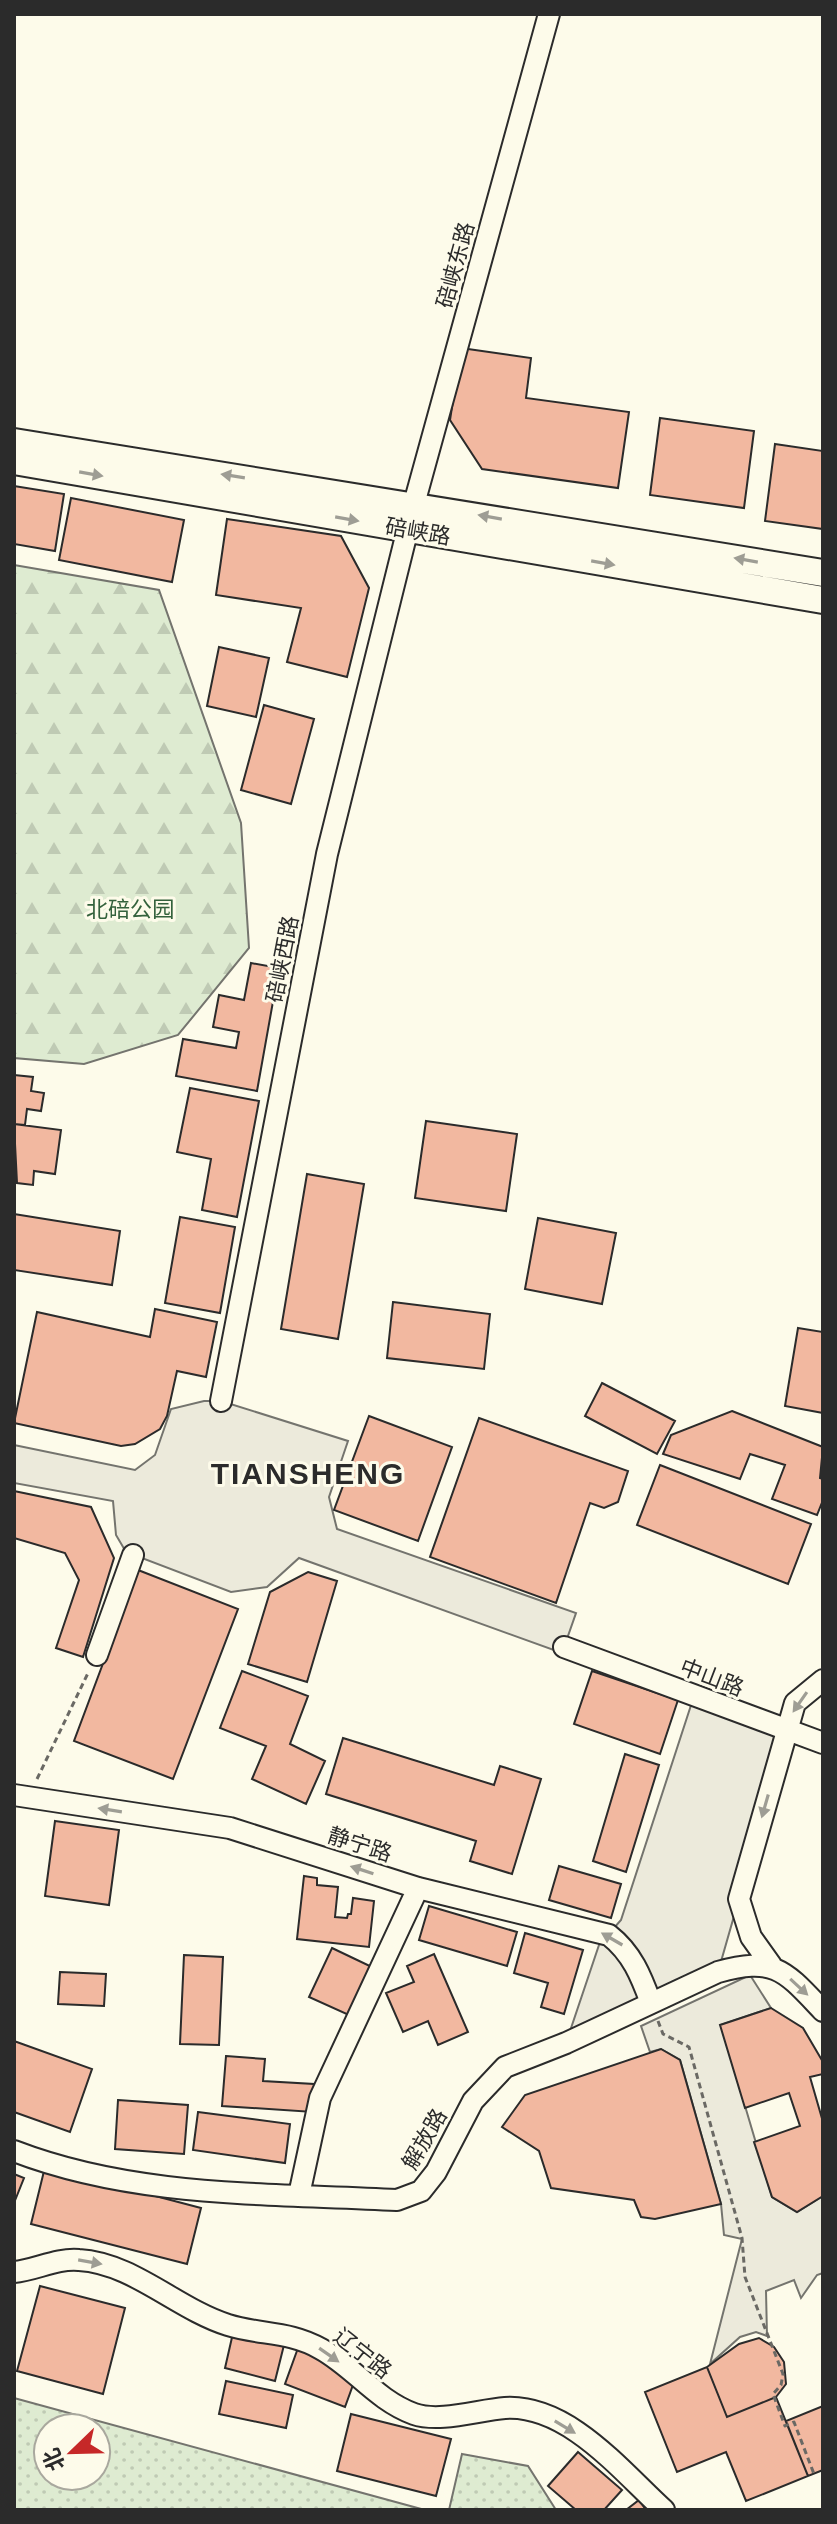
<svg xmlns="http://www.w3.org/2000/svg" width="837" height="2524" viewBox="0 0 837 2524" font-family="Helvetica,'Noto Sans SC',sans-serif">
  <style>
    .green { fill: url(#green-dots); stroke: #74746e; stroke-width: 2; fill-rule: evenodd }
    .forest { fill: url(#forest-firs); stroke: #74746e; stroke-width: 2 }
    .parking { fill: #eceadb; stroke: #74746e; stroke-width: 2 }
    .building { fill: #f2b8a0; stroke: #2b2b2b; stroke-width: 2 }
    .lines { fill: none; stroke-linecap: round; stroke-linejoin: round }
    .minor-casing { stroke: #2b2b2b; stroke-width: 24 }
    .major-casing { stroke: #2b2b2b; stroke-width: 30 }
    .path { stroke: #6a6964; stroke-width: 3; stroke-dasharray: 6 4; stroke-linecap: butt }
    .minor { stroke: #fdfbea; stroke-width: 20 }
    .major { stroke: #fdfbea; stroke-width: 26 }
    .oneway { fill: #9e9d94 }
    .labels { text-anchor: middle; stroke-width: 6; stroke-linejoin: round; paint-order: stroke }
    .street-label { font-size: 22px; fill: #2b2b2b; stroke: #fdfbea }
    .park-label { font-size: 22px; fill: #34623c; stroke: #fdfbea }
    .district-label { font-size: 30px; font-weight: bold; letter-spacing: 2px; fill: #2b2b2b; stroke: #fdfbea }
  </style>
  <defs>
    <pattern id="green-dots" width="8" height="8" patternUnits="userSpaceOnUse" patternTransform="scale(2)"><rect width="8" height="8" fill="#deebd1"/><path d="M2 2h.1M6 6h.1" fill="none" stroke="#bfcab4" stroke-width="1.8" stroke-linecap="round"/></pattern>
    <pattern id="forest-firs" width="22" height="20" patternUnits="userSpaceOnUse" patternTransform="scale(2)"><rect width="22" height="20" fill="#deebd1"/><path d="M5 1l3.5 6h-7zM16 11l3.5 6h-7z" fill="#bfcab4"/></pattern>
  </defs>
  <rect width="100%" height="100%" fill="#fdfbea"/>
  <path class="green" d="M14 2398 425 2510H14ZM48 2428H96V2476H48Z
    M462 2454 528 2466 556 2510H449Z"/>
  <path class="forest" d="M14 565 159 590 241 823 249 948 178 1035 84 1064 14 1058Z"/>
  <path class="parking" d="M204 1401H221L348 1441 329 1497 337 1529 576 1613 562 1653 299 1558 267 1587 231 1592 126 1552 116 1535 113 1501 14 1483V1445L135 1470 155 1455 171 1409Z
    M694 1696 787 1731 718 1972 566 2043 599 1945 621 1920Z
    M750 1975 771 2008 721 2025 772 2197 797 2212 823 2196V2273L817 2275 801 2298 794 2280 766 2291 767 2336 756 2332 740 2337 710 2364 742 2239 724 2235 721 2204 680 2060 661 2049 650 2052 641 2026Z"/>
  <path class="building" d="M461 348 531 358 526 398 629 412 618 488 482 469 450 420Z
    M660 418 754 431 744 508 650 495Z
    M775 444 823 451V529L765 521Z
    M14 486 64 494 55 551 14 544Z
    M71 498 184 520 172 582 59 560Z
    M227 519 341 536 369 588 347 677 287 662 301 608 216 595Z
    M219 647 269 658 256 717 207 706Z
    M264 705 314 719 291 804 241 790Z
    M251 963 279 968 257 1091 176 1076 183 1039 236 1048 239 1032 213 1027 219 995 244 1000Z
    M14 1075 33 1077 31 1091 44 1093 41 1111 27 1109 25 1125 14 1124Z
    M190 1088 259 1101 237 1217 202 1210 211 1159 177 1152Z
    M426 1121 517 1134 506 1211 415 1198Z
    M14 1124 61 1130 55 1174 34 1171 33 1185 17 1183Z
    M307 1174 364 1184 338 1339 281 1329Z
    M14 1214 120 1231 112 1285 14 1270Z
    M180 1217 235 1227 220 1313 165 1303Z
    M538 1218 616 1233 602 1304 525 1289Z
    M393 1302 490 1314 484 1369 387 1358Z
    M155 1309 217 1322 206 1377 177 1371 167 1416 160 1429 135 1444 121 1446 14 1423 37 1312 150 1337Z
    M798 1328 823 1332V1413L785 1406Z
    M602 1383 675 1421 657 1454 585 1416Z
    M732 1411 823 1447 820 1478 823 1479V1500L817 1515 772 1499 785 1465 750 1454 740 1479 663 1454 671 1435Z
    M369 1416 452 1447 418 1541 334 1510Z
    M479 1418 628 1471 618 1502 604 1508 590 1503 556 1603 430 1557Z
    M660 1465 811 1524 788 1584 637 1525Z
    M14 1491 91 1507 114 1558 83 1657 56 1648 79 1580 65 1553 14 1538Z
    M138 1570 238 1609 173 1779 74 1741Z
    M308 1572 337 1581 307 1682 248 1664 270 1592Z
    M242 1671 308 1696 290 1744 325 1761 306 1804 252 1779 266 1746 220 1728Z
    M592 1671 678 1700 660 1754 574 1724Z
    M343 1738 494 1785 500 1766 541 1779 512 1874 470 1861 476 1841 326 1794Z
    M625 1754 659 1765 626 1872 593 1861Z
    M55 1821 119 1830 109 1905 45 1896Z
    M559 1866 621 1884 611 1918 549 1900Z
    M304 1876 317 1878V1885L338 1887 335 1917 347 1918 348 1914H351L353 1898 374 1901 369 1947 297 1939Z
    M429 1906 517 1932 507 1966 419 1940Z
    M525 1933 583 1950 564 2014 541 2007 548 1983 514 1973Z
    M332 1948 374 1968 351 2016 309 1997Z
    M434 1954 468 2032 438 2045 428 2021 403 2032 386 1993 414 1982 407 1966Z
    M184 1955 223 1957 219 2045 180 2044Z
    M60 1972 106 1974 104 2006 58 2004Z
    M771 2008 803 2028 823 2062V2074L810 2077 823 2122V2196L797 2212 772 2197 754 2142 800 2126 789 2093 745 2108 720 2025Z
    M14 2041 92 2069 70 2132 14 2112Z
    M661 2049 680 2060 721 2204 655 2219 641 2217 634 2200 551 2188 539 2151 502 2127 525 2095Z
    M226 2056 265 2059 263 2081 314 2084 313 2112 222 2106Z
    M118 2100 188 2105 184 2154 115 2149Z
    M198 2112 290 2124 285 2163 193 2150Z
    M45 2167 201 2208 187 2264 31 2224Z
    M14 2174 24 2178 14 2203Z
    M40 2286 125 2308 103 2394 17 2371Z
    M233 2333 284 2345 275 2381 225 2368Z
    M759 2338 774 2347 784 2362 786 2384 776 2397 727 2417 707 2367 739 2344Z
    M298 2348 358 2371 345 2407 285 2384Z
    M707 2367 727 2417 776 2397 808 2476 746 2501 726 2452 677 2472 645 2392Z
    M226 2381 293 2395 286 2428 219 2414Z
    M823 2406V2470L808 2476 786 2421Z
    M351 2414 451 2439 436 2496 337 2471Z
    M578 2452 622 2490 604 2510H576L548 2486Z
    M639 2500 646 2510H626Z"/>
  <g class="lines">
    <g class="minor-casing">
      <path id="minor" d="M221 1401 327 854 414 504 549 14
        M564 1647 823 1743
        M97 1655 133 1555
        M14 1795 230 1828 418 1888 609 1935C632 1953 641 1976 651 2003
        M771 1965 751 1937 739 1899 795 1703 823 1680
        M14 2151C136 2198 268 2193 397 2200L421 2191 436 2172 473 2101 505 2067 566 2043 718 1972C775 1956 785 1971 823 2011
        M299 2195 320 2098 418 1888
        M14 2272C36 2270 56 2258 79 2260 133 2263 177 2309 228 2325 260 2335 290 2331 321 2349 355 2368 376 2400 414 2414 440 2423 478 2410 505 2408 568 2404 622 2472 664 2510"/>
    </g>
    <g class="major-casing">
      <path id="major" d="M14 442 823 573
        M14 461 823 600"/>
    </g>
    <path class="path" d="M37 1779 89 1671
      M658 2021 663 2034 689 2047 742 2238 745 2277 783 2374 781 2385 773 2394 785 2426 794 2422 814 2474"/>
    <use href="#minor" class="minor"/>
    <use href="#major" class="major"/>
  </g>
  <defs><path id="oneway-solid" d="M-6-.8H1V-3.2L6.5 0L1 3.2V.8H-6Z" transform="scale(2)"/></defs>
  <g class="oneway">
    <use href="#oneway-solid" transform="translate(91 474) rotate(10)"/>
    <use href="#oneway-solid" transform="translate(233 476) rotate(-171)"/>
    <use href="#oneway-solid" transform="translate(490 517) rotate(-170)"/>
    <use href="#oneway-solid" transform="translate(347 519) rotate(10)"/>
    <use href="#oneway-solid" transform="translate(746 560) rotate(-170)"/>
    <use href="#oneway-solid" transform="translate(603 563) rotate(10)"/>
    <use href="#oneway-solid" transform="translate(800 1702) rotate(125)"/>
    <use href="#oneway-solid" transform="translate(765 1806) rotate(106)"/>
    <use href="#oneway-solid" transform="translate(110 1810) rotate(-171)"/>
    <use href="#oneway-solid" transform="translate(362 1870) rotate(-162)"/>
    <use href="#oneway-solid" transform="translate(612 1939) rotate(-150)"/>
    <use href="#oneway-solid" transform="translate(799 1987) rotate(43)"/>
    <use href="#oneway-solid" transform="translate(90 2262) rotate(10)"/>
    <use href="#oneway-solid" transform="translate(329 2355) rotate(35)"/>
    <use href="#oneway-solid" transform="translate(565 2427) rotate(31)"/>
  </g>
  <g class="labels">
    <g class="street-label">
      <text transform="translate(455 265) rotate(-75)" y="8">碚峡东路</text>
      <text transform="translate(418 531) rotate(10)" y="8">碚峡路</text>
      <text transform="translate(282 959) rotate(-79)" y="8">碚峡西路</text>
      <text transform="translate(712 1677) rotate(21)" y="8">中山路</text>
      <text transform="translate(360 1844) rotate(18)" y="8">静宁路</text>
      <text transform="translate(424 2139) rotate(-60)" y="8">解放路</text>
      <text transform="translate(363 2353) rotate(38)" y="8">辽宁路</text>
    </g>
    <g class="park-label">
      <text x="130" y="917">北碚公园</text>
    </g>
    <g class="district-label">
      <text x="308" y="1484">TIANSHENG</text>
    </g>
  </g>
  <rect width="837" height="2524" fill="none" stroke="#2b2b2b" stroke-width="32"/>
  <g transform="translate(72 2452) rotate(247)"><circle r="38" fill="#fdfbea" stroke="#a9a89e" stroke-width="2"/>
  <path d="M0-6L14 30L0 20L-14 30Z" fill="#c62828"/>
  <text y="-12" font-size="22" font-weight="bold" text-anchor="middle" fill="#2b2b2b">北</text>
  </g>
</svg>
